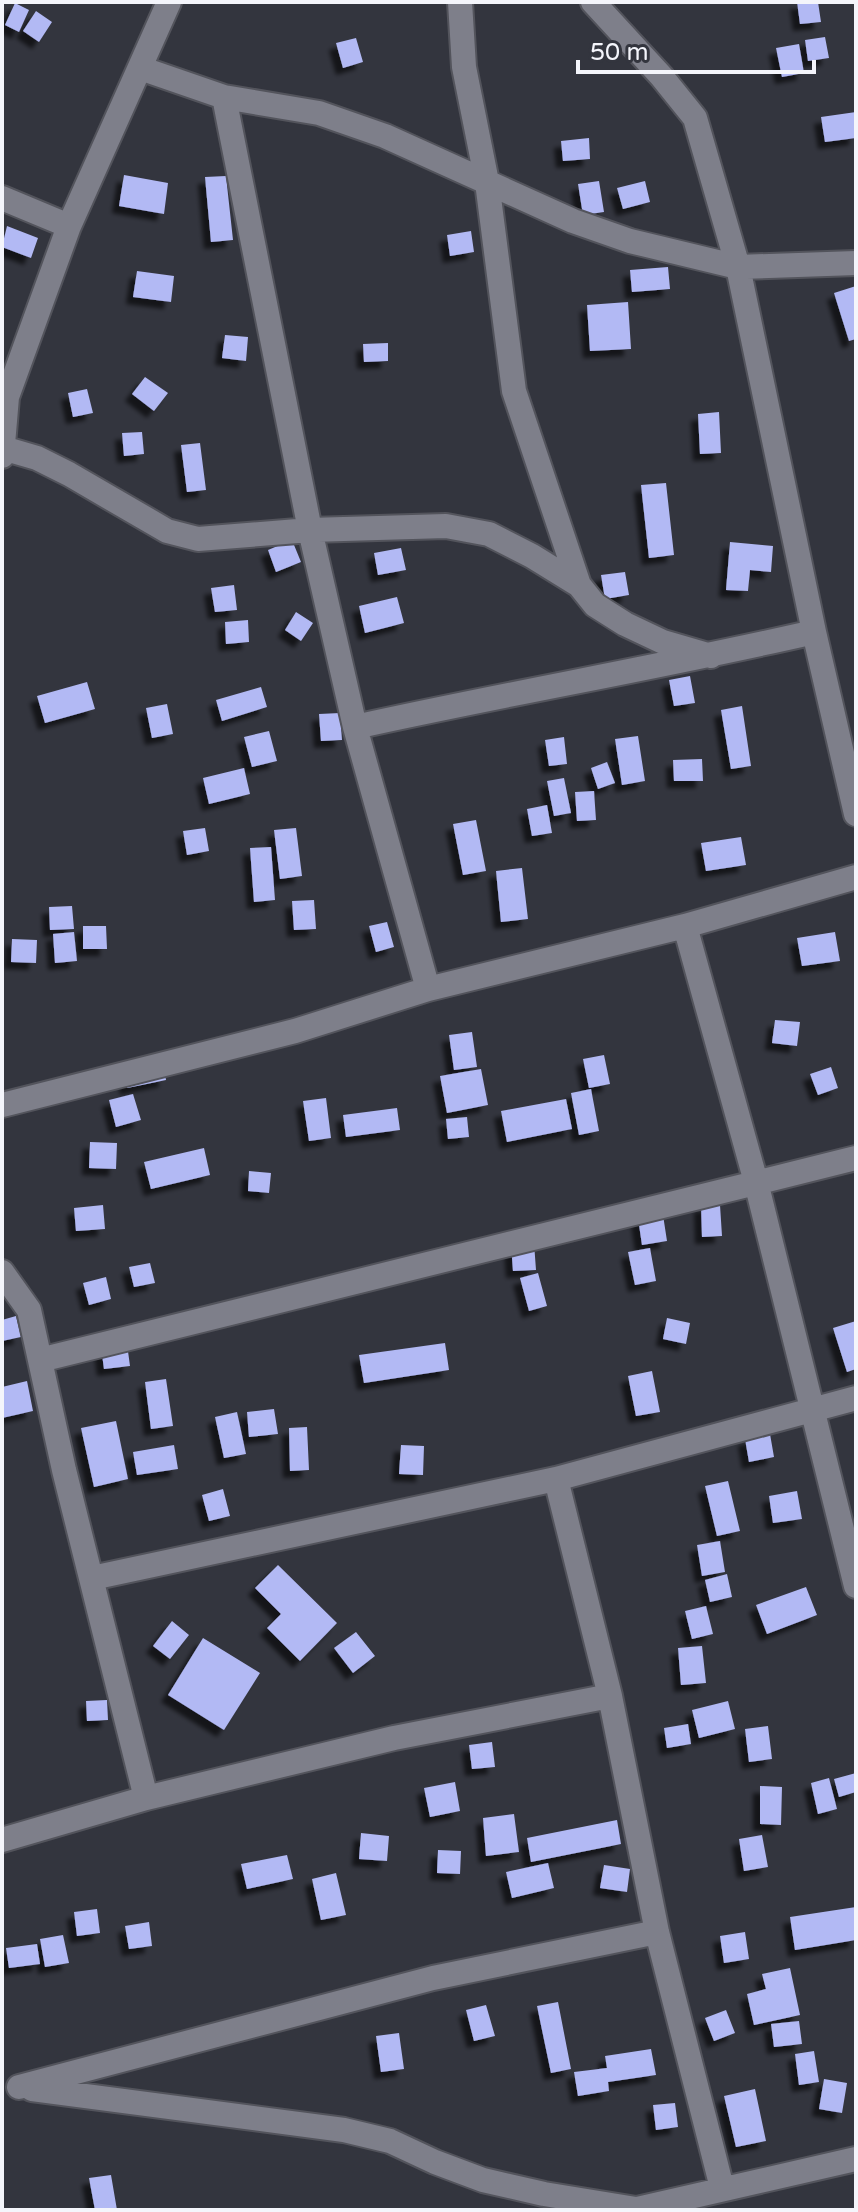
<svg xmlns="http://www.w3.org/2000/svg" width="858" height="2212" viewBox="0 0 858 2212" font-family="'Varela Round',sans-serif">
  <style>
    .building { fill: #b2b9f4; filter: url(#shadow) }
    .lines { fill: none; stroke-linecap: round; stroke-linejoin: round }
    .minor-casing { stroke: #53545c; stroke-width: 28 }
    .minor { stroke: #7e7f8a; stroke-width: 24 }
  </style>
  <defs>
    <filter id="shadow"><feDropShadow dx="-7" dy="7" stdDeviation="2" flood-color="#0009"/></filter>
  </defs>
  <rect width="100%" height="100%" fill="#33353e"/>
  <path class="building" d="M797 2H818L821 22 800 24Z
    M15 3 29 10 19 32 5 25Z
    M36 11 52 22 39 42 23 31Z
    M825 37 829 58 808 61 805 40Z
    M356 38 363 62 343 68 336 43Z
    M799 44 804 73 782 77 776 48Z
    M856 112V138L825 142 821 117Z
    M589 138 590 159 563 161 561 141Z
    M124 175 168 183 164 214 119 206Z
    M226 176 233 240 211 242 205 177Z
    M599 181 604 212 583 215 578 184Z
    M645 181 650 202 623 209 617 188Z
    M7 226 38 238 31 258 2 247Z
    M471 231 474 252 450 256 447 235Z
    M668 267 670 289 632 292 630 270Z
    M137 271 174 276 171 302 133 297Z
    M856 286V339L849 341 834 293Z
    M628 302 631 349 590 351 587 305Z
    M225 335 248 337 246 361 222 358Z
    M388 343V361L364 362 363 344Z
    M145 377 168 393 154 411 132 394Z
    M87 389 93 413 73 417 68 393Z
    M719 412 721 453 700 454 698 414Z
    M142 432 144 454 124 456 122 433Z
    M200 443 206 490 187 492 181 445Z
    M666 483 674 555 649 558 641 485Z
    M292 540 301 562 276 572 268 550Z
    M730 542 773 546 771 572 750 570 748 591 726 590Z
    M401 548 406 570 378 575 374 553Z
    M625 572 629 595 605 599 601 575Z
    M234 585 237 610 215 612 211 588Z
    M397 597 404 623 365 633 359 606Z
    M296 612 313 623 301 641 285 630Z
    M248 620 249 642 226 644 225 622Z
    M690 676 695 703 674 706 669 680Z
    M87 682 95 709 45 723 37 696Z
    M261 687 267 707 222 721 216 700Z
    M167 704 173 734 152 738 146 708Z
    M742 706 751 766 731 769 721 710Z
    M340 713 342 740 321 741 319 714Z
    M269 731 277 761 252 767 244 737Z
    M638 736 645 781 622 785 615 739Z
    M564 737 567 764 549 766 545 740Z
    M702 759 703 781H674L673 760Z
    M607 762 615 783 598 789 591 768Z
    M244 768 250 794 209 804 203 778Z
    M564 778 571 813 554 816 547 781Z
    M594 791 596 820 577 821 575 792Z
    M547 805 552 833 532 836 527 809Z
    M476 820 486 871 463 875 453 824Z
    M205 828 209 851 187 855 183 831Z
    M296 828 302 876 280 879 274 830Z
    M741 837 746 865 706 871 701 843Z
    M271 847 275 900 254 902 250 848Z
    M522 868 528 919 501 922 496 871Z
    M314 900 316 929 294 930 292 901Z
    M72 906 74 929 50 930 49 907Z
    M387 922 394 947 376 952 369 926Z
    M83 926H106L107 949H83Z
    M74 932 77 961 55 963 53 934Z
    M835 932 840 961 802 966 797 938Z
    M12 939 37 940 36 963 11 962Z
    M775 1020 800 1022 797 1046 772 1043Z
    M472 1032 477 1067 454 1070 449 1035Z
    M604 1055 610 1084 589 1088 583 1059Z
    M163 1064 166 1080 127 1088 124 1071Z
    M831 1067 838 1088 818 1095 810 1074Z
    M481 1069 488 1105 447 1113 440 1076Z
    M591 1089 599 1131 579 1135 571 1093Z
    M133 1094 141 1120 116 1127 109 1100Z
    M326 1098 331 1138 309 1141 303 1101Z
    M566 1099 572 1129 507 1142 501 1111Z
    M397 1108 400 1130 346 1137 343 1115Z
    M467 1117 469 1137 448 1139 446 1119Z
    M90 1142 117 1143 116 1169 89 1168Z
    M204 1148 210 1175 151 1189 144 1162Z
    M249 1171 271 1173 269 1193 248 1191Z
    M103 1205 105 1229 76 1231 74 1208Z
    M701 1205H720L722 1236 702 1237Z
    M663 1215 667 1241 642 1245 638 1218Z
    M534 1243 536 1270 513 1271 511 1245Z
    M650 1248 656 1281 635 1285 628 1252Z
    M150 1263 155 1283 134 1287 129 1267Z
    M538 1273 547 1306 529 1311 520 1278Z
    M106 1277 111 1299 89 1305 83 1283Z
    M16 1316 21 1337 2 1341V1320Z
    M667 1318 690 1323 686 1344 663 1339Z
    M856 1321V1369L847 1372 833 1328Z
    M445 1343 449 1370 364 1383 359 1355Z
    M127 1344 130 1366 104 1369 101 1347Z
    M652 1371 660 1412 636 1416 628 1376Z
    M166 1379 173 1426 151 1429 145 1382Z
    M27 1381 33 1411 2 1418V1387Z
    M274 1409 278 1434 249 1437 247 1412Z
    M237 1412 246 1454 224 1458 215 1417Z
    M116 1421 128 1479 94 1487 81 1428Z
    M307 1427 309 1470 290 1471 289 1428Z
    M770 1434 774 1457 749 1462 745 1439Z
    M174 1445 178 1469 137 1475 133 1452Z
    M401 1445 424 1446 423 1475 399 1474Z
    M728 1481 740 1531 717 1536 705 1486Z
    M223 1489 230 1516 209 1521 202 1495Z
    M797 1491 802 1519 773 1523 769 1496Z
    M720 1541 725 1572 702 1576 697 1545Z
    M278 1565 337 1623 300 1661 267 1628 281 1614 255 1588Z
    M727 1574 732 1597 710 1602 705 1580Z
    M806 1587 817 1615 767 1634 756 1605Z
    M706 1606 713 1634 692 1639 685 1611Z
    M172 1621 189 1635 170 1659 153 1646Z
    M356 1632 375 1656 353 1673 334 1648Z
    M203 1638 260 1673 224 1730 168 1695Z
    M702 1646 706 1683 681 1685 678 1648Z
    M107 1700 108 1720 87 1721 86 1701Z
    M728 1701 735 1729 699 1738 692 1710Z
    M688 1724 691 1744 667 1748 664 1728Z
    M768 1726 772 1759 749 1762 745 1729Z
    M492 1742 495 1767 472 1769 469 1745Z
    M856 1773V1792L839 1797 834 1779Z
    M829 1778 837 1809 818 1814 811 1783Z
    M455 1782 460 1811 430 1817 424 1788Z
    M760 1786 782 1787 781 1825 760 1824Z
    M514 1814 519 1852 486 1856 483 1818Z
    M617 1820 621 1844 531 1862 527 1838Z
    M361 1833 389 1836 387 1861 359 1859Z
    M762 1835 768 1867 744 1871 739 1839Z
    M438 1850 461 1851 460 1874 437 1873Z
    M287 1855 293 1879 247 1889 241 1864Z
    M548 1863 554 1888 512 1898 506 1872Z
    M604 1865 630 1869 627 1892 600 1888Z
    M336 1873 346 1915 321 1920 312 1879Z
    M856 1907V1940L795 1950 790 1917Z
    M97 1909 100 1933 77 1936 74 1912Z
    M149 1922 152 1946 129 1949 125 1926Z
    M745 1932 749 1959 724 1963 720 1936Z
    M63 1935 69 1963 45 1967 40 1939Z
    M37 1944 40 1964 9 1968 6 1948Z
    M790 1968 800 2015 754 2025 747 1994 766 1989 762 1974Z
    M558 2002 571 2069 551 2073 537 2006Z
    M486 2005 495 2036 474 2041 466 2010Z
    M726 2010 735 2033 714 2041 705 2018Z
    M799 2021 802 2044 774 2047 771 2024Z
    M399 2033 404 2069 381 2072 376 2036Z
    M651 2049 656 2075 608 2082 609 2091 578 2096 574 2072 607 2068 605 2056Z
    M814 2051 819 2082 799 2085 795 2054Z
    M824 2079 847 2083 842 2113 819 2109Z
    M755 2089 766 2141 736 2147 724 2096Z
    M675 2103 678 2127 656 2130 653 2105Z
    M111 2175 117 2210H95L89 2178Z"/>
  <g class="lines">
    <g class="minor-casing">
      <path id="minor" d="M460 2 464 67 487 182 514 391 579 585
        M593 2 662 77 695 118 738 267 814 632 856 814
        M140 68 224 97 319 113 385 136 573 221 630 241 738 267 856 263
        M224 97 310 530 355 727 428 989
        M2 198 69 226
        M3 448 37 458 69 474 167 531 198 539 310 530 446 526 489 534 532 556 579 585 595 605 625 624 663 642 711 656
        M2 456 7 397 69 226 169 2
        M355 727C508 693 662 667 814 632
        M685 926 756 1182 856 1586
        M2 1105 295 1031 428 989 685 926 856 877
        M2 1272 29 1310 64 1470 146 1798
        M40 1360 856 1158
        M556 1479 610 1696 657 1932 722 2188
        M92 1578 556 1479 856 1398
        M2 1840 146 1798 394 1738 610 1696
        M19 2087 433 1978 657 1932
        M32 2089 344 2130 390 2141 435 2162 483 2180 544 2194 636 2209
        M633 2210 856 2159"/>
    </g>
    <use href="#minor" class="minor"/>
  </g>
  <rect width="858" height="2212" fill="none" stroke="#f4f5fb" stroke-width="8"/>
  <path d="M578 60v12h236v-12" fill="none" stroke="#f4f5fb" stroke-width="4"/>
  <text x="590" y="60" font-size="24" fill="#f4f5fb" stroke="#33353e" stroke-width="6" paint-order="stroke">50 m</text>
</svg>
